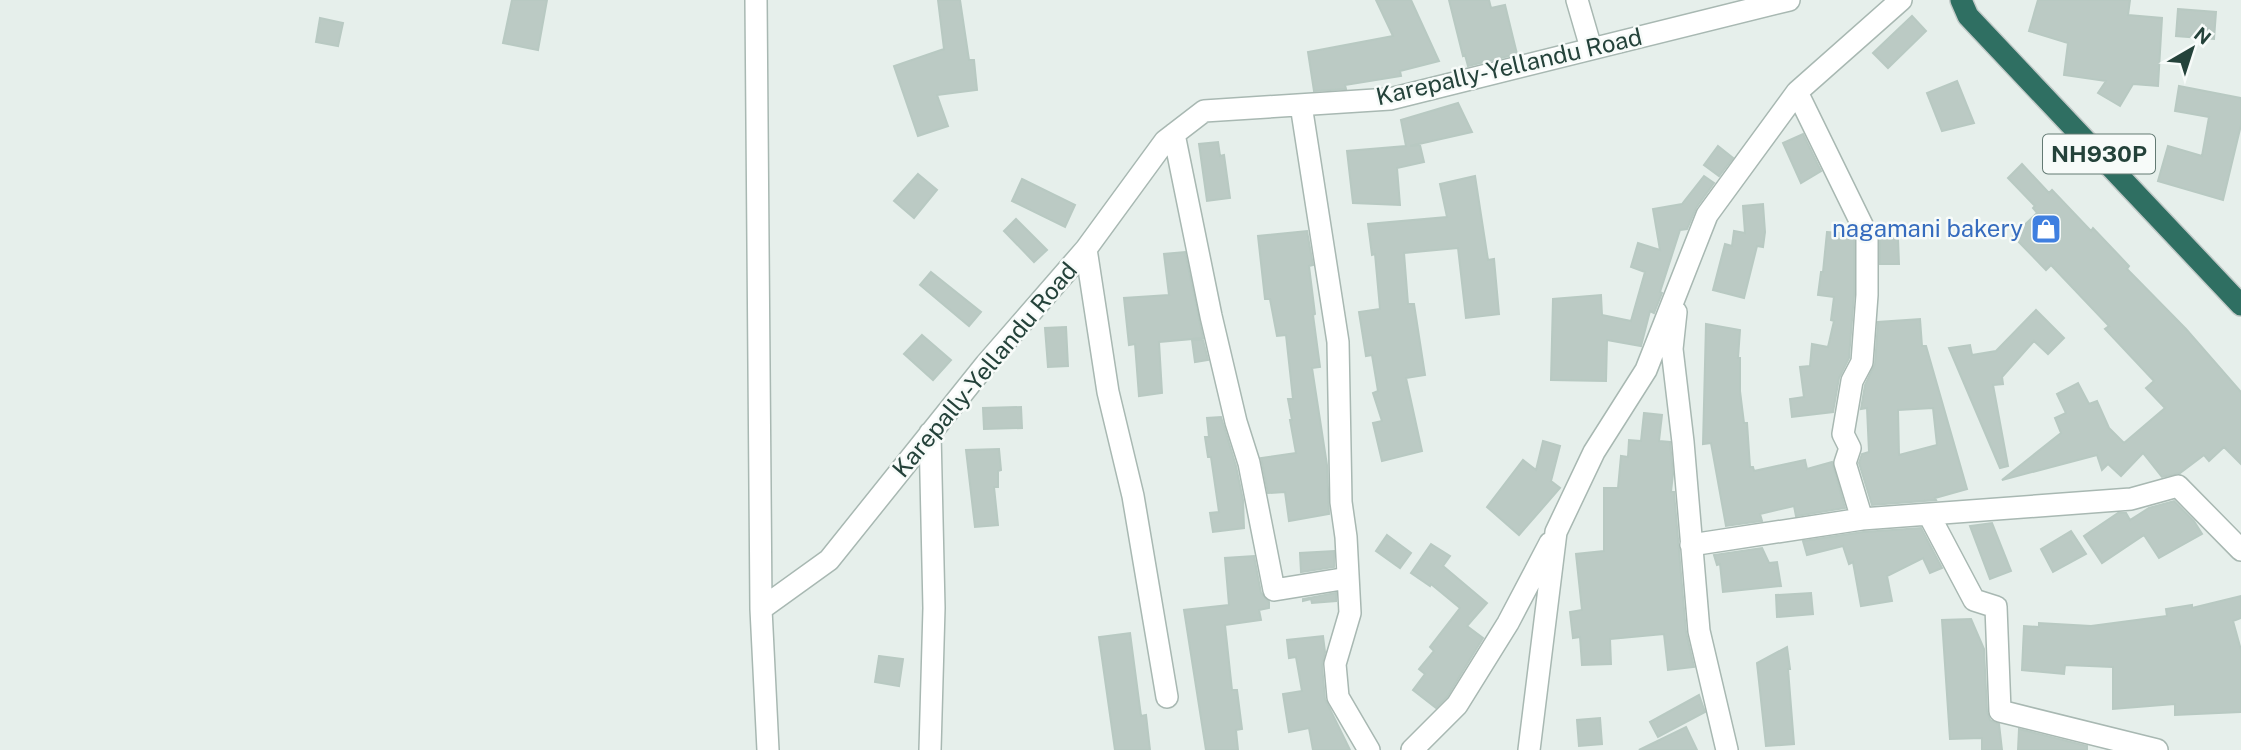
<svg xmlns="http://www.w3.org/2000/svg" width="2241" height="750" viewBox="0 0 2241 750" font-family="'Public Sans',sans-serif">
  <style>
    .building { fill: #bbcac4; stroke: #b8c9c2; stroke-width: 2; fill-rule: evenodd }
    .lines { fill: none; stroke-linecap: round; stroke-linejoin: round }
    .minor-casing { stroke: #a8b8b2; stroke-width: 24 }
    .highway-casing { stroke: #c2cac8; stroke-width: 24 }
    .minor { stroke: #fff; stroke-width: 21 }
    .highway { stroke: #2f6f62; stroke-width: 21 }
    .labels { text-anchor: middle; stroke-width: 5; stroke-linejoin: round; paint-order: stroke }
    .shield { fill: #f7fbf9; stroke: #637a73; stroke-width: 2 }
    .shield-label { font-size: 23px; font-weight: bold; fill: #24423a }
    .street-label { font-size: 24px; fill: #24423a; stroke: #f7fbf9 }
    .shop-label { font-size: 24px; fill: #366cbe; stroke: #f7fbf9; text-anchor: end }
  </style>
  <rect width="100%" height="100%" fill="#e6efeb"/>
  <path class="building" d="M512 0H547L538 50 503 43Z
    M938 0H960L969 60H974L977 90 937 95 948 126 918 136 894 66 944 49Z
    M1376 0H1411L1439 61 1400 71 1401 76 1345 85 1346 89 1314 91 1308 52 1393 36Z
    M1449 0H1489L1491 8 1505 5 1517 54 1468 66 1465 55 1463 56Z
    M2038 0H2130L2128 15 2162 18 2158 86 2133 84 2120 106 2098 93 2106 81 2064 75 2068 43 2029 31Z
    M2178 9 2216 12 2214 39 2176 36Z
    M1912 16 1926 31 1888 68 1873 53Z
    M320 18 343 23 338 46 316 42Z
    M1957 81 1974 123 1942 131 1927 93Z
    M2179 86 2241 98V125L2223 200 2158 181 2168 146 2202 156 2209 117 2175 111Z
    M1458 103 1472 132 1410 146 1420 145 1424 162 1397 168 1400 205 1353 203 1347 151 1406 146 1401 120Z
    M1803 134 1821 171 1801 183 1783 143Z
    M1218 142 1220 156 1224 155 1230 198 1207 201 1199 144Z
    M1718 146 1733 158 1719 176 1704 165Z
    M2022 164 2049 193 2052 190 2091 231 2093 228 2129 266 2127 269 2186 329 2241 392V464L2224 447 2209 461 2204 455 2180 473 2162 477 2143 453 2121 476 2108 464 2102 470 2097 455 2002 480 2061 433 2055 418 2066 413 2057 394 2078 383 2089 404 2097 401 2109 428 2124 443 2165 408 2146 388 2154 381 2105 329 2109 326 2051 265 2046 270 2013 236 2037 213 2033 208 2035 206 2008 178Z
    M918 174 937 190 914 218 894 201Z
    M1475 176 1488 260 1494 259 1499 314 1466 318 1458 248 1404 253 1408 304H1414L1425 375 1406 378 1422 451 1382 461 1373 423 1382 421 1373 393 1378 391 1372 355 1366 356 1359 312 1380 309 1375 254 1372 255 1368 224 1447 217 1440 184Z
    M1704 176 1714 183 1696 208 1687 229 1680 230 1660 292 1662 293 1654 313 1650 311 1641 346 1607 340 1606 381 1551 380 1553 299 1601 295 1602 315 1631 321 1645 272 1631 267 1638 243 1660 250 1653 209 1682 204Z
    M1022 179 1075 205 1065 227 1012 201Z
    M1763 204 1765 232 1763 247 1757 246 1744 298 1713 290 1725 244 1732 246 1734 231 1745 233 1743 206Z
    M1016 219 1047 250 1034 262 1004 231Z
    M1307 231 1313 265 1309 266 1315 314 1313 315 1320 367 1312 368 1327 465 1329 514 1289 521 1285 492 1268 493 1261 458 1296 453 1290 420H1292L1288 399H1293L1286 335 1277 336 1270 299H1265L1258 236Z
    M1827 232 1852 234 1854 238V295L1849 358 1839 378 1833 412 1792 417 1790 399 1804 397 1800 367 1810 366 1812 344 1828 347 1834 321 1831 320 1834 297 1818 295 1821 272H1823Z
    M1880 237 1898 239 1899 264H1880Z
    M1185 252 1203 338 1159 342 1162 393 1139 396 1135 344 1129 345 1124 298 1169 295 1164 254Z
    M931 272 981 312 969 326 920 285Z
    M2036 310 2064 338 2048 354 2034 341 2002 377 2003 384 1993 385 2008 466 2000 468 1949 348 1970 345 1972 355 1996 351Z
    M1920 319 1922 346H1926L1967 489 1935 498 1936 500 1872 505 1859 463 1862 454 1869 452 1867 408 1861 409 1865 385 1875 364 1878 322ZM1933 408 1937 445 1899 455 1898 410Z
    M1706 324 1740 330 1738 358H1740V391L1744 423H1747L1750 467H1753L1754 471 1805 460 1807 469 1832 462 1845 508 1796 516 1794 506 1760 514 1762 521 1726 526 1711 443 1703 444Z
    M1066 327 1068 366 1048 367 1045 328Z
    M922 335 951 360 933 380 904 354Z
    M1192 340H1203L1208 360 1195 362Z
    M1021 407 1022 428 984 429 983 408Z
    M1644 413 1662 415 1659 441 1670 442 1673 474 1671 492H1674L1686 632 1694 667 1668 670 1664 634 1610 639 1611 664 1582 665 1580 637 1573 638 1570 612 1582 610 1576 554 1604 551V488H1618L1621 456 1628 457 1629 440 1641 441Z
    M1221 417 1236 466 1243 500 1244 528 1213 532 1210 513 1219 512 1211 457H1208L1205 437H1209L1207 418Z
    M1543 441 1560 446 1551 481 1560 488 1519 535 1487 507 1523 460 1536 470Z
    M999 449 1001 470 998 471V487H994L998 525 975 527 966 450Z
    M2174 501 2194 521 2202 534 2159 558 2144 535 2102 563 2084 536 2118 513H2126L2130 520 2149 508Z
    M1992 523 2011 571 1990 579 1970 526Z
    M1921 528 1942 568 1930 573 1923 558 1887 576 1892 601 1861 606 1853 562 1849 564 1843 546 1807 555 1803 541 1863 532Z
    M2071 531 2086 554 2053 572 2041 549Z
    M1387 535 1411 553 1400 568 1376 551Z
    M1431 544 1450 556 1443 566 1487 603 1467 626 1483 638 1447 697 1436 708 1413 690 1425 674 1419 669 1434 651 1430 647 1460 608 1431 584 1430 586 1411 573Z
    M1762 548 1769 563 1777 562 1781 586 1723 592 1720 564 1717 565 1714 555Z
    M1334 551V567L1301 572 1300 553Z
    M1254 556 1261 593 1269 602V608L1259 610 1261 620 1225 625 1232 690H1237L1242 729 1236 730 1238 750H1206L1184 610 1229 605 1225 558Z
    M1336 593V601L1312 603 1311 599 1303 601V599Z
    M1811 593 1813 614 1777 617 1776 595Z
    M2241 596V618L2233 621 2241 650V712L2175 715V704L2113 709V667L2065 665 2064 674 2022 670 2024 626 2039 627V623L2091 626 2167 616 2166 609 2192 605V608Z
    M1971 619 1984 649 1987 711 1990 720 1999 724 2002 750H1982V738L1950 739 1942 620Z
    M1130 633 1141 716 1146 715 1150 750H1115L1099 637Z
    M1323 636 1325 652 1322 665 1325 699 1350 750H1313L1309 728 1289 732 1283 694 1302 691 1296 657 1289 658 1287 640Z
    M1787 647 1790 669H1788L1794 744 1766 746 1757 663Z
    M879 656 903 659 899 686 875 682Z
    M1699 695 1705 712 1658 737 1650 722Z
    M1600 718 1602 744 1579 746 1577 720Z
    M1686 727 1697 750H1639Z
    M2019 729 2087 746V750H2018Z"/>
  <g class="lines">
    <g class="minor-casing">
      <path id="minor" d="M756 0 761 609 768 750
        M1577 0 1591 48
        M1301 105 1338 342 1341 502 1346 537 1350 613 1335 664 1338 697 1369 750
        M1174 134 1211 316 1236 422 1249 463 1274 590 1348 578
        M1086 249 1108 392 1133 496 1167 697
        M1676 312 1672 349 1683 442 1699 631 1727 750
        M930 433 934 608 930 750
        M1929 515 1974 600 1996 607 2000 711 2157 750
        M1862 519 1845 463 1850 448 1843 434 1852 381 1862 362 1867 295V235L1797 92 1901 0
        M1691 545 1862 519 2131 499 2178 486 2241 550
        M761 609 829 560 986 364 1086 249 1165 141 1204 111 1390 99 1789 0
        M1412 750 1457 705 1508 623 1550 543
        M1529 750 1556 532 1594 452 1646 370 1707 215 1797 92"/>
    </g>
    <g class="highway-casing">
      <path id="highway" d="M1961 0 1968 16 2241 305"/>
    </g>
    <use href="#minor" class="minor"/>
    <use href="#highway" class="highway"/>
  </g>
  <defs>
    <g id="shop-square" transform="scale(1.575)"><rect x="-9" y="-9" width="18" height="18" rx="4" fill="#3f7fe0" stroke="#f7fbf9"/><path d="M-5-2.5h2.3a2.7 3.5 0 0 1 5.4 0H5L5.5 6h-11ZM-1.5-2.5h3a1.5 2.3 0 0 0-3 0Z" fill="#fff"/></g>
  </defs>
  <g fill-rule="evenodd">
    <use href="#shop-square" x="2046" y="229"/>
  </g>
  <g class="labels">
    <rect class="shield" x="2043" y="134.5" width="112" height="39" rx="5"/>
    <g class="shield-label">
      <text x="2099" y="162">NH930P</text>
    </g>
    <g class="street-label">
      <text transform="translate(1509 67) rotate(-13)" y="8">Karepally-Yellandu Road</text>
      <text transform="translate(985 370) rotate(-50)" y="8">Karepally-Yellandu Road</text>
    </g>
    <g class="shop-label">
      <text x="2023" y="237">nagamani bakery</text>
    </g>
  </g>
  <g transform="translate(2192 49) rotate(39)" stroke="#f7fbf9" stroke-width="5" paint-order="stroke">
  <path d="M0-5L12 26L0 18L-12 26Z" fill="#24423a"/>
  <text y="-10" font-size="19" font-weight="bold" text-anchor="middle" fill="#24423a">N</text>
  </g>
</svg>
